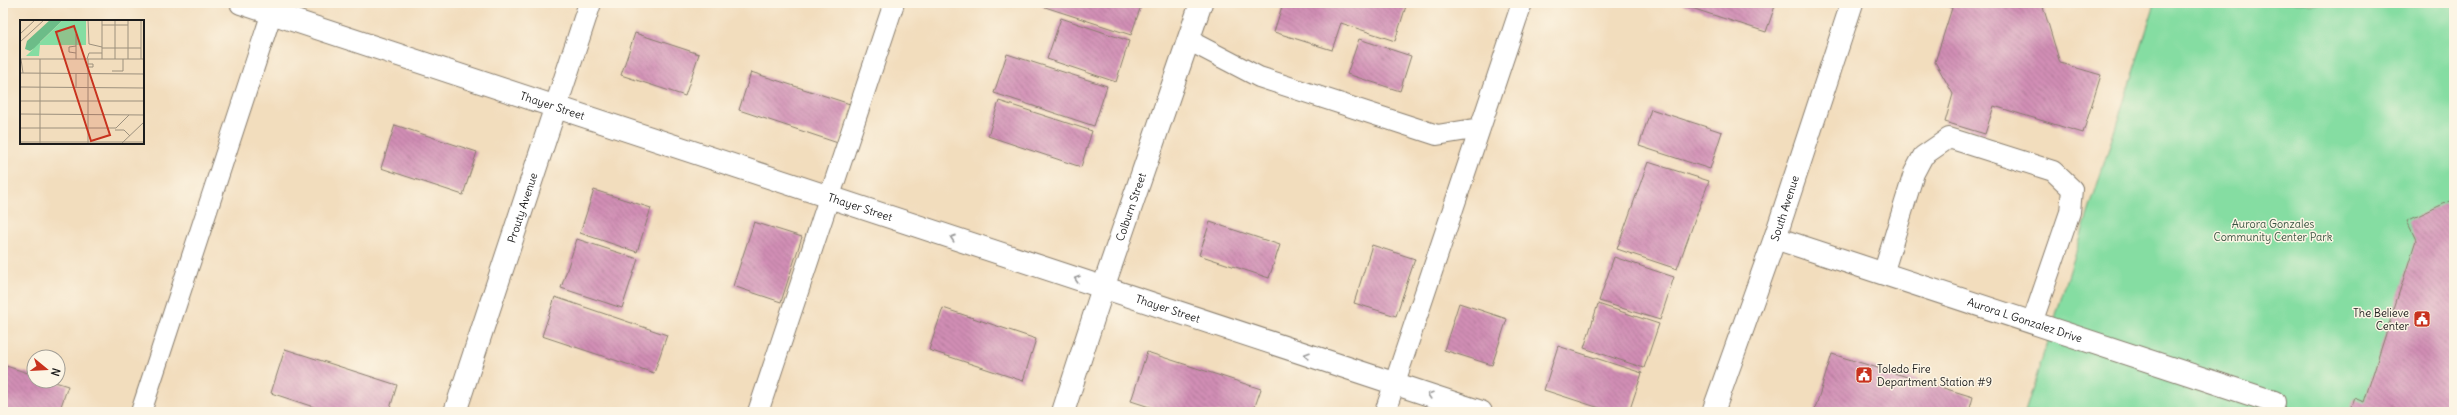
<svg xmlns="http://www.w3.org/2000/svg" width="2457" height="415" viewBox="0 0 2457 415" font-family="Delius,sans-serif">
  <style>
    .park { fill: #85dda2; stroke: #507c5f }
    .building { fill: url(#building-back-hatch) }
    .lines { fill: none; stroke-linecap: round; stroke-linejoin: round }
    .service-casing { stroke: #877c6c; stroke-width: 22 }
    .minor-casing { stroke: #877c6c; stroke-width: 24 }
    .tertiary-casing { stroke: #877c6c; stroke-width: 24 }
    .service { stroke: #fff; stroke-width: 20 }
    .minor { stroke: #fff; stroke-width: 22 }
    .tertiary { stroke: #fff; stroke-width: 22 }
    .oneway { stroke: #999 }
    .labels { text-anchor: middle; stroke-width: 3; stroke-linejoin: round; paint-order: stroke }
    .street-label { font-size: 11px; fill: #1c1c1c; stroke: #fcf5e5 }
    .park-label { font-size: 11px; fill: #3c5644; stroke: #fcf5e5 }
    .poi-label { font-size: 11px; fill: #1c1c1c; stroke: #fcf5e5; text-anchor: end }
    .inset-road { fill: none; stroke: #9c907d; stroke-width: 1 }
    .view { fill: #c8321e; fill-opacity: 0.15; stroke: #c8321e; stroke-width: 2 }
    .inset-edge { fill: none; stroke: #1c1c1c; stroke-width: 2 }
  </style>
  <defs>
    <pattern id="building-back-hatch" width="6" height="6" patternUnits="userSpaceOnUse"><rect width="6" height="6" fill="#d18eb5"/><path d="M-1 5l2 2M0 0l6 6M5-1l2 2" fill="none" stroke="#a97392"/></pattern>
  </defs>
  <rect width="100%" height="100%" fill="#fcf5e5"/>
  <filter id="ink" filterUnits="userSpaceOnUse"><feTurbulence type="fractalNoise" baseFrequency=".025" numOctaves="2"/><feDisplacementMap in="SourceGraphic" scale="8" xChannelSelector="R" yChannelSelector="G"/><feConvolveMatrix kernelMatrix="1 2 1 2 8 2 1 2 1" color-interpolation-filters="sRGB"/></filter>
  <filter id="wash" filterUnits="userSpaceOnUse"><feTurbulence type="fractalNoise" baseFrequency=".012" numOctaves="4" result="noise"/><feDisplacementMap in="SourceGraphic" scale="16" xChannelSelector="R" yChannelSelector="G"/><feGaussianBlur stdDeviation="0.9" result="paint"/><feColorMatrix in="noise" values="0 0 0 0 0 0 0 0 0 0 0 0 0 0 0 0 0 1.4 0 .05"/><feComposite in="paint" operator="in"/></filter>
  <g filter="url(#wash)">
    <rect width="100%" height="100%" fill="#f2ddbd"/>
    <path class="park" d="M2155 3H2454V412H2025Z"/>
    <g id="blocks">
      <path class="building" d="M1043 3H1142L1131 35 1042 6Z
        M1283 3H1407L1395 41 1341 23 1332 50 1274 32Z
        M1683 3H1776L1766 32 1682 5Z
        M1938 3H2042L2060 63 2101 75 2083 133 1994 106 1985 134 1945 122 1953 94 1935 62 1952 8Z
        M1061 18 1129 41 1116 82 1047 59Z
        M635 33 699 54 685 96 621 75Z
        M1359 39 1411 56 1400 91 1347 74Z
        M1007 54 1107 86 1094 126 994 93Z
        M751 72 850 104 838 143 739 110Z
        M999 101 1092 131 1081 167 988 136Z
        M1651 109 1722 132 1710 169 1639 146Z
        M395 125 477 152 463 195 381 168Z
        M1648 162 1709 181 1677 269 1617 249Z
        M594 190 651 208 637 252 580 233Z
        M2454 199V412H2349L2354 398 2364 402 2416 240 2407 221Z
        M754 222 802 237 781 302 733 286Z
        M1210 222 1280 245 1269 278 1199 255Z
        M577 239 638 259 622 308 561 288Z
        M1372 245 1415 259 1396 316 1354 303Z
        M1614 257 1674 277 1660 320 1599 301Z
        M555 297 667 335 654 373 542 336Z
        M1459 303 1507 319 1492 365 1444 350Z
        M1598 304 1659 324 1644 368 1584 348Z
        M943 308 1036 339 1023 381 929 350Z
        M1558 346 1642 373 1629 412H1612L1544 390Z
        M285 349 397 385 389 412H329L271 393Z
        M1147 352 1261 389 1253 412H1165L1131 401Z
        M1832 354 1973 397 1969 412H1814Z
        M3 365 34 375V381H52L68 386 59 412H3Z"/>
    </g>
  </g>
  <g filter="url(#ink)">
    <use href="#blocks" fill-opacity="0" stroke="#877c6c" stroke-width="1"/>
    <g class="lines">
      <g class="service-casing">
        <path id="service" d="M1188 40 1259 77 1437 135 1480 128
          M1883 274 1914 173 1923 156 1949 138 2053 171 2072 189 2070 212 2032 323
          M141 412 275 3
          M758 412 894 3
          M1385 412 1522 3"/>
      </g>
      <g class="minor-casing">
        <g id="minor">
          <path id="s1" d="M241 3 1481 412"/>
          <path id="s2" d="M1775 238 2274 402"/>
          <path id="s3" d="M455 412 590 3"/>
          <path id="s4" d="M1063 412 1103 288 1201 3"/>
        </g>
      </g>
      <g class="tertiary-casing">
        <g id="tertiary">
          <path id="s5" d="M1713 412 1775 238 1852 3"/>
        </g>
      </g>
      <use href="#service" class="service"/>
      <use href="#minor" class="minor"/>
      <use href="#tertiary" class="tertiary"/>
    </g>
    <defs><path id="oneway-chevron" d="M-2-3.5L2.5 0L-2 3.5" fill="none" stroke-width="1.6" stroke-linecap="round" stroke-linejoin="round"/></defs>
    <g class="oneway">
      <use href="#oneway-chevron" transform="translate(953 238) rotate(-162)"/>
      <use href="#oneway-chevron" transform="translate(1077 279) rotate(-162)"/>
      <use href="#oneway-chevron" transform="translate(1307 355) rotate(-162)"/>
      <use href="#oneway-chevron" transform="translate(1430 395) rotate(-162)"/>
    </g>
  </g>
  <defs>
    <g id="civic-square" transform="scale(0.9)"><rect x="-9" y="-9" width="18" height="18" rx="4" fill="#c8321e" stroke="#fcf5e5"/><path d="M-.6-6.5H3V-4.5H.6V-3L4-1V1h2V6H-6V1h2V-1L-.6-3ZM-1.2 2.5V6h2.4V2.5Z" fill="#fff"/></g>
  </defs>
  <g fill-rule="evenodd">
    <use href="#civic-square" x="2422" y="319"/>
    <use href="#civic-square" x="1864" y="375"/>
  </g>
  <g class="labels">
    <g class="street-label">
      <text dy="4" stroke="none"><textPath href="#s1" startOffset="328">Thayer Street</textPath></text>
      <text dy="4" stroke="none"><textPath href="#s4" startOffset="216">Colburn Street</textPath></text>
      <text dy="4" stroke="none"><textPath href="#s3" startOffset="215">Prouty Avenue</textPath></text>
      <text dy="4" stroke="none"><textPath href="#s1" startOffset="652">Thayer Street</textPath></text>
      <text dy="4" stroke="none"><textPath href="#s5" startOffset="216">South Avenue</textPath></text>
      <text dy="4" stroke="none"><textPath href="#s1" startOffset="976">Thayer Street</textPath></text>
      <text dy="4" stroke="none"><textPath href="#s2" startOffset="263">Aurora L Gonzalez Drive</textPath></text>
    </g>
    <g class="park-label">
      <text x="2273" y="228">Aurora Gonzales<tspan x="2273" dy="13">Community Center Park</tspan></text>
    </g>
    <g class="poi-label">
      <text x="2409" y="317">The Believe<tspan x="2409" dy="13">Center</tspan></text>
      <text x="1877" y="373" text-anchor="start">Toledo Fire<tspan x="1877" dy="13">Department Station #9</tspan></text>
    </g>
  </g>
  <g transform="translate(20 20)">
    <rect width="124" height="124" fill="#f2ddbd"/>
    <path d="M30 0H43L20 22V25L10 31 5 29 7 21Z" fill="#6cbc88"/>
    <path d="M43 0H66V25H20L19 36H6Z" fill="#85dda2"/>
    <path class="inset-road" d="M68 0 69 24 82 27M82 5H95M95 5H108M0 14 15 0M0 22 24 0M82 28H121M56 33 49 32V27L56 26M0 39H124M1 39 3 53M56 39V14M67 39 69 33H82M82 39V0M95 39V0M108 39V0M121 39V0M68 44H73V47H68M92 51H103V39M0 53 124 54M56 53V67M0 67 124 68M0 81H124M0 94 124 95M0 108H96L109 95M95 110H104L110 116M0 122H124M20 124V39M68 124V39M101 124 124 102"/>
    <path class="view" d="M54 6 90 115 71 121 36 12Z"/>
    <rect width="124" height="124" class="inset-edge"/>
  </g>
  <rect width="2457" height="415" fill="none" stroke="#fcf5e5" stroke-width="16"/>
  <g transform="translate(46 369) rotate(108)"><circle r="19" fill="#fcf5e5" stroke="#a29e95"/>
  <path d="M0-3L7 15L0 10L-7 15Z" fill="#c8321e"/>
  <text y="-6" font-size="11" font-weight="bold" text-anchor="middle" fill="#1c1c1c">N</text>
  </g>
</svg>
